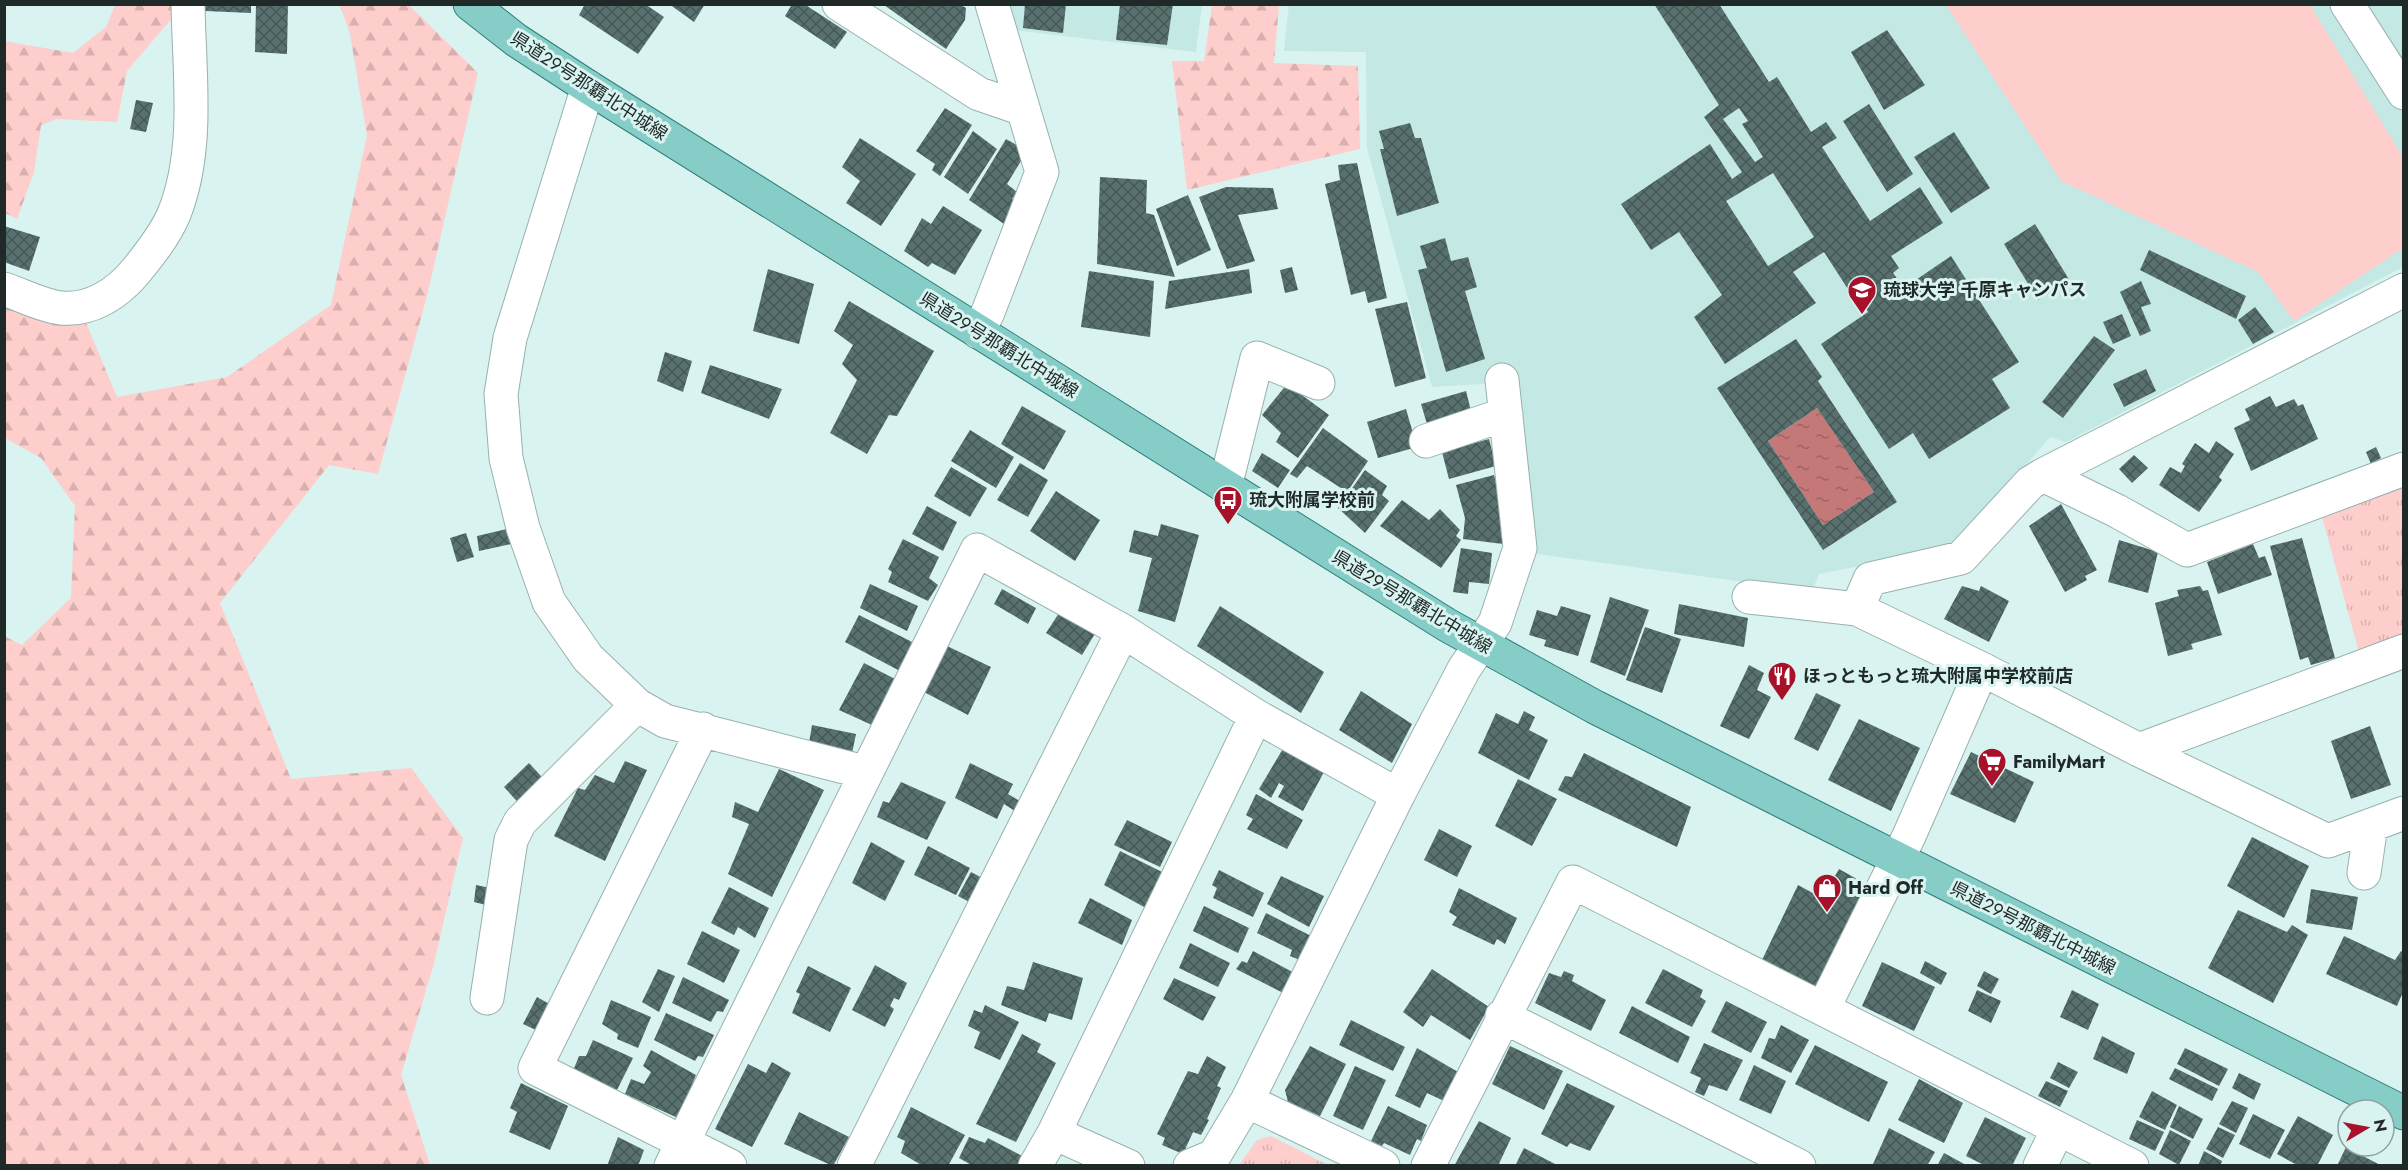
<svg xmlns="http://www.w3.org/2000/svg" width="2408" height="1170" viewBox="0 0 2408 1170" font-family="Jost,'Noto Sans JP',sans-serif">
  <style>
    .built { fill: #c4e9e5 }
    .grass { fill: #fdcecc }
    .forest { fill: url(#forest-firs) }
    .park { fill: url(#park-tufts) }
    .water { fill: url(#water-ripples) }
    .building { fill: url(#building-cross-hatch); fill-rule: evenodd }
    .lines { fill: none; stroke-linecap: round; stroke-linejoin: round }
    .minor-casing { stroke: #97b1ae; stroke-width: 35 }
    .major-casing { stroke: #2e7e79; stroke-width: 35 }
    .minor { stroke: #fff; stroke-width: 33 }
    .major { stroke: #86cdc8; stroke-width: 33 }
    .labels { text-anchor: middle; stroke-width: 6; stroke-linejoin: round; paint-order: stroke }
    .street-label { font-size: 18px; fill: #1f2928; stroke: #d8f3f0 }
    .poi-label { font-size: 18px; font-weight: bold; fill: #1f2928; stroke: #d8f3f0; text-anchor: start }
  </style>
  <defs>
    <pattern id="forest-firs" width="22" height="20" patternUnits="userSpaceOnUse" patternTransform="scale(1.5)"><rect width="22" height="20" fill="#fdcecc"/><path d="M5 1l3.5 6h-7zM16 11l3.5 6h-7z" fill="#d8b1af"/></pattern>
    <pattern id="park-tufts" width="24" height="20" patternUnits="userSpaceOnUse" patternTransform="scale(1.5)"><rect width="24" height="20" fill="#fdcecc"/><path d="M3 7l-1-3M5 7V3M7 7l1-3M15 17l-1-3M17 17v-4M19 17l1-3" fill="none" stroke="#d8b1af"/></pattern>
    <pattern id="water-ripples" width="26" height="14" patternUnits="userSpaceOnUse" patternTransform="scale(1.5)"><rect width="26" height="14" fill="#c47877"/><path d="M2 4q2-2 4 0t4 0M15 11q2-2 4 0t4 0" fill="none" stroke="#9f6262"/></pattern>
    <pattern id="building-cross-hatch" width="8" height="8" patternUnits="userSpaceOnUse" patternTransform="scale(1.5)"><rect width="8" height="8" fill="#59716e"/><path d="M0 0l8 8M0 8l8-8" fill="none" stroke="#455856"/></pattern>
  </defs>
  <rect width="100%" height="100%" fill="#d8f3f0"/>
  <path class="built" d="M1289 4 2403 5V267L2066 442 2050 437 1955 547 1819 574 1812 591 1537 554 1514 382 1432 387 1367 148 1366 52 1284 51Z
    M1009 5H1202L1196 52 1013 30Z"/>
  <path class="grass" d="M1946 5H2310L2403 157V248L2294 321 2258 272 2061 181Z"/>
  <path class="forest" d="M115 5H172L173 17 127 71 117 122 57 119 41 125 34 172 17 219 5 213 4 41 73 53 106 27Z
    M340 5H409L478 73 428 292 378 474 329 465 220 603 291 779 411 768 463 838 434 963 401 1075 430 1165H5L4 636 22 645 71 598 75 506 41 458 5 438V306L86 323 117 397 227 377 331 305 367 135 350 34Z
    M1212 5H1279L1274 63 1358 66 1360 149 1187 190 1172 61H1204Z"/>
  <path class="park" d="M2403 468V651L2363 667 2318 502Z
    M1271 1136 1328 1165H1239L1257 1140Z"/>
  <path class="water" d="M1817 408 1874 492 1823 525 1768 441Z"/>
  <path class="building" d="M205 4H251V13L205 11Z
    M256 4H288L287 54 255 52Z
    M585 4H645L664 17 638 54 579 15Z
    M669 4H705L694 22Z
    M792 4H804L847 32 835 49 785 16Z
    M1025 4H1066L1063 33 1023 28Z
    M1120 4H1173L1167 45 1116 40Z
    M1654 4H1719L1769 82 1777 77 1811 132 1826 122 1837 138 1822 147 1870 221 1920 187 1943 223 1891 256 1899 268 1893 273 1904 288 1951 256 2019 362 1992 379 2010 408 1929 459 1913 433 1889 449 1821 344 1868 312 1859 296 1855 300 1824 252 1793 272 1816 303 1725 364 1694 317 1722 295 1679 232 1651 250 1621 204 1710 144 1732 179 1742 172 1704 117 1719 105ZM1739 108 1748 121 1742 124 1763 157 1755 162 1723 119ZM1773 173 1814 237 1768 266 1726 201Z
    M884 5H961L966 8 965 20 946 49Z
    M1887 30 1925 85 1884 110 1851 52Z
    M136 100 153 103 146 132 130 129Z
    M1869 104 1913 174 1887 192 1843 121Z
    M945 108 972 125 940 176 932 170 935 164 916 151Z
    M1410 123 1415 138H1421L1439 203 1397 216 1380 149H1384L1379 131Z
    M973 131 997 149 968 194 944 177Z
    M1954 132 1990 188 1951 213 1914 157Z
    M860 138 916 174 881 226 846 203 860 181 842 167Z
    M1006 139 1027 151 1007 184 1017 192 1012 199 1020 204 1007 226 969 200Z
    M1357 163 1387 298 1368 303 1365 291 1351 295 1325 184 1340 180 1338 165Z
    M1100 177 1147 180 1146 213 1154 215 1175 277 1097 264Z
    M1226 187 1273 188 1278 209 1238 215 1255 261 1227 269 1199 197Z
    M1188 195 1211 250 1177 266 1156 209Z
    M943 206 982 230 955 275 932 263 928 267 904 251 922 218 931 224Z
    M2035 224 2070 281 2038 300 2004 244Z
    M4 226 40 237 29 271 4 262Z
    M1445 238 1451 261 1468 257 1477 287 1465 291 1485 359 1446 372 1418 270 1427 268 1420 246Z
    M2149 250 2246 296 2236 319 2140 270Z
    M1292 267 1298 290 1285 293 1280 270Z
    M768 269 814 284 799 344 753 331Z
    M1249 269 1252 293 1165 309 1169 281Z
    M1089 271 1154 281 1150 337 1081 327Z
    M2141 281 2151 304 2141 307 2151 331 2140 336 2120 292Z
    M849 301 934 351 897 416 889 415 867 454 830 433 857 380 842 364 853 345 834 331Z
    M1407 302 1426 378 1395 387 1375 309Z
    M2255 307 2274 332 2253 344 2238 320Z
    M2122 314 2131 336 2113 344 2103 322Z
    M2094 336 2115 350 2063 418 2042 402Z
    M1796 339 1822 377 1818 381 1897 502 1823 550 1717 388ZM1817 408 1874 492 1823 525 1768 441Z
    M665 352 692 361 683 392 657 381Z
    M710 365 782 389 769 419 701 393Z
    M2146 369 2156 391 2124 407 2113 384Z
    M1287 384 1329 415 1298 458 1276 442 1281 433 1262 415Z
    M1466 391 1473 419 1430 434 1421 404Z
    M2270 396 2276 407 2294 399 2298 406 2303 404 2318 439 2251 471 2234 428 2250 420 2245 409Z
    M1022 406 1066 431 1044 470 1001 444Z
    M1406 409 1417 447 1378 458 1367 422Z
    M1323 428 1368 461 1347 492 1307 466 1297 478 1290 474Z
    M970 430 1014 457 996 488 951 461Z
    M1489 439 1496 466 1449 479 1442 452Z
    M2216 441 2234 454 2219 477 2222 480 2199 512 2159 485 2170 467 2181 473 2185 466 2182 464 2195 443 2209 453Z
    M2376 447 2381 458 2371 464 2366 452Z
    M1262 453 1290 470 1278 488 1252 471Z
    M2134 455 2148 468 2132 483 2119 469Z
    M1020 463 1048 480 1028 517 997 500Z
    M951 467 987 488 970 517 934 496Z
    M1365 470 1387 486 1382 495 1389 501 1365 533 1338 508Z
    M1494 475 1505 515 1503 544 1463 539 1465 518 1456 485Z
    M1056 491 1100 520 1075 561 1030 531Z
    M1402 500 1429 520 1440 509 1460 530 1456 536 1461 540 1441 568 1380 526Z
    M2061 504 2097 570 2085 576 2087 580 2065 592 2029 526Z
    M927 506 957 522 943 551 912 534Z
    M1161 524 1199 535 1175 622 1138 611 1152 558 1129 552 1134 530 1158 536Z
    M507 529 511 544 479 551 477 536Z
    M466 533 474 557 457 562 450 538Z
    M2302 538 2335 658 2311 665 2308 657 2300 660 2270 546Z
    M903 539 939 557 929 578 938 585 928 601 888 582 892 572 888 569Z
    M2119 540 2158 552 2148 593 2108 582Z
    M2253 544 2259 558 2265 556 2272 575 2218 594 2207 562Z
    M1461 548 1492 553 1489 584 1469 582 1468 594 1453 592Z
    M870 584 918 606 907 631 860 608Z
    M1962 586 1979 591 1981 586 2009 601 1989 642 1944 619Z
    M2200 586 2203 591 2208 590 2222 635 2191 644 2193 649 2168 656 2155 603 2179 596 2177 590Z
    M1002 589 1036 608 1028 624 994 604Z
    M1610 597 1649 610 1625 676 1590 662Z
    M1679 604 1748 618 1744 647 1674 634Z
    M1220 606 1324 672 1301 713 1197 646Z
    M1561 606 1591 615 1578 656 1544 646 1546 640 1529 635 1537 610 1557 616Z
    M1061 610 1096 632 1082 655 1046 633Z
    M859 615 914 643 900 671 845 642Z
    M1645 627 1681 639 1662 693 1626 680Z
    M945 645 991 667 968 715 924 692Z
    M864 663 897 680 872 725 839 710Z
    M1749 665 1764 673 1757 690 1771 697 1749 739 1720 726Z
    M1361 691 1412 724 1392 763 1339 730Z
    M1816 693 1841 705 1818 751 1794 739Z
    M1524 711 1535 717 1529 730 1548 740 1529 780 1478 753 1496 713 1518 724Z
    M1859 719 1920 748 1891 811 1828 780Z
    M812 725 856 734 851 758 808 749Z
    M2370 726 2391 785 2351 799 2331 741Z
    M1284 747 1324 772 1303 811 1278 797 1284 786 1279 783 1271 798 1259 789Z
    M1971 752 2034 782 2015 823 1950 794Z
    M1584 753 1691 807 1677 847 1558 790 1565 776 1572 777Z
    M625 761 647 770 605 861 554 836 578 788 585 790 595 775 614 783Z
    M529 763 551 787 525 810 504 787Z
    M970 763 1013 784 1008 794 1023 803 1018 813 1004 804 997 819 955 798Z
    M779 769 824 790 772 897 728 874 749 824 732 817 735 802 758 812Z
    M1518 779 1557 799 1532 846 1495 826Z
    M901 782 946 802 927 840 877 817 883 801 889 803Z
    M1256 794 1303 820 1287 849 1247 829 1253 819 1246 815Z
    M1127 820 1172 842 1160 867 1114 845Z
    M1439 829 1472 846 1457 877 1424 860Z
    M2252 837 2309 866 2284 918 2227 886Z
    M871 842 905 861 885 901 852 883Z
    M928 846 970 868 956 895 914 875Z
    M1120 851 1172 877 1155 913 1104 885Z
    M1839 869 1873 888 1822 991 1762 960 1798 885 1822 898Z
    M1219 870 1264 893 1253 917 1213 898 1217 888 1212 885Z
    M971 872 986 880 975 905 958 896Z
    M1281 876 1324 896 1309 927 1267 904Z
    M476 885 490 888 486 905 474 902Z
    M729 887 769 908 755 938 738 927 734 935 711 923Z
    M1459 888 1517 918 1505 944 1497 939 1494 945 1452 925 1457 917 1449 912Z
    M2311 889 2358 897 2352 930 2306 923Z
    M1090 898 1132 920 1122 945 1078 923Z
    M1204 906 1249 928 1238 953 1193 931Z
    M2238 910 2287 932 2292 925 2308 935 2273 1003 2208 968Z
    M1266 913 1319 940 1307 963 1290 956 1292 950 1257 933Z
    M702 931 740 950 724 983 687 964Z
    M2344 936 2395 960 2401 951 2403 952V992L2397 1006 2326 974Z
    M1190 943 1230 963 1218 987 1179 968Z
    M1253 951 1300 976 1291 997 1236 969 1242 961 1247 963Z
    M1925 961 1947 973 1941 985 1920 973Z
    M1033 962 1083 978 1072 1020 1049 1013 1046 1022 1001 1005 1007 986 1024 990Z
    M1882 962 1935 987 1914 1031 1862 1006Z
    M875 965 907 983 899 1000 894 998 890 1006 894 1009 885 1027 852 1010Z
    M808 966 851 988 830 1032 792 1013 800 994 796 992Z
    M658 969 675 976 659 1012 642 1002Z
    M1432 969 1489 1007 1470 1040 1431 1015 1423 1027 1403 1012Z
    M1663 969 1703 990 1700 997 1706 1001 1692 1027 1645 1003Z
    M1564 971 1574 975 1572 981 1606 1000 1591 1031 1535 1003 1549 973 1561 977Z
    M1984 971 1999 979 1991 994 1977 986Z
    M683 977 729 1000 723 1012 717 1011 711 1022 672 1003Z
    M1174 978 1216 997 1203 1021 1163 999Z
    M1977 990 2001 1001 1991 1023 1968 1011Z
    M2072 990 2099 1004 2088 1030 2060 1017Z
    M537 997 551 1005 538 1031 523 1024Z
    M611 1000 651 1017 638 1048 617 1039 618 1034 602 1024Z
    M1726 1001 1767 1022 1751 1053 1711 1032Z
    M985 1005 1019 1022 1000 1060 974 1048 980 1032 968 1026 974 1010 982 1013Z
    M1632 1006 1690 1037 1678 1063 1619 1033Z
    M666 1013 714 1035 703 1057 698 1056 695 1061 654 1040Z
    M1351 1020 1405 1047 1393 1071 1339 1045Z
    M1781 1025 1809 1040 1791 1073 1761 1058 1769 1038 1775 1039Z
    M1022 1034 1041 1044 1037 1052 1056 1063 1016 1142 976 1124Z
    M2102 1036 2135 1053 2127 1074 2093 1059Z
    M593 1040 633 1058 617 1090 573 1071 579 1056H586Z
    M1704 1043 1743 1060 1727 1091 1709 1085 1704 1096 1695 1092 1701 1078 1690 1073Z
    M1815 1045 1888 1082 1869 1122 1795 1084Z
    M1310 1046 1346 1064 1320 1116 1288 1102 1285 1090Z
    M1510 1046 1563 1071 1544 1110 1492 1084Z
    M1417 1048 1458 1072 1444 1101 1427 1093 1420 1108 1395 1096Z
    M2185 1048 2228 1069 2219 1086 2177 1064Z
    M651 1050 696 1075 678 1118 625 1094 631 1079 644 1084 651 1072 643 1066Z
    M1207 1056 1226 1067 1217 1086 1221 1088 1207 1119 1209 1120 1201 1135 1193 1132 1183 1154 1162 1145 1165 1138 1157 1134 1188 1071 1198 1074Z
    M772 1062 791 1073 752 1147 715 1129 748 1064 766 1073Z
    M2058 1062 2078 1072 2069 1088 2050 1078Z
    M1754 1065 1786 1081 1771 1114 1739 1100Z
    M1355 1066 1386 1080 1363 1130 1333 1116Z
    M2175 1068 2218 1089 2212 1101 2169 1079Z
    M2239 1073 2261 1084 2254 1100 2232 1088Z
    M1919 1079 1963 1103 1944 1143 1898 1120Z
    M2046 1081 2068 1091 2060 1107 2038 1096Z
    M521 1083 568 1106 550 1150 509 1132 517 1112 510 1108Z
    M1567 1083 1615 1106 1590 1151 1570 1143 1567 1147 1541 1134Z
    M2152 1091 2177 1105 2165 1130 2139 1117Z
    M2232 1101 2248 1108 2236 1133 2219 1124Z
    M1388 1106 1427 1125 1421 1141 1417 1139 1410 1155 1384 1143 1382 1146 1371 1141Z
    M2179 1106 2203 1119 2193 1139 2170 1127Z
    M911 1107 965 1135 948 1166H923L901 1153 905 1141 897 1137Z
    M799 1112 849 1137 833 1166 784 1144Z
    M2253 1114 2285 1130 2270 1159 2239 1144Z
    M2298 1116 2333 1135 2317 1166H2299L2277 1154Z
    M1985 1117 2026 1138 2012 1166H1986L1966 1156Z
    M2137 1120 2164 1132 2155 1151 2129 1139Z
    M1479 1121 1511 1138 1498 1166H1454Z
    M2218 1127 2235 1135 2223 1158 2206 1149Z
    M1889 1128 1935 1152 1927 1166 1873 1164Z
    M2170 1130 2191 1141 2179 1165 2159 1154Z
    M618 1137 644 1150 638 1166H607Z
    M969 1137 985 1143 988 1138 1026 1158 1022 1166H973L959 1158Z
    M2346 1147 2382 1166H2337Z
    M1524 1148 1559 1166H1515Z
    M2204 1151 2222 1161 2220 1166H2198Z
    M1944 1153 1968 1166H1937Z"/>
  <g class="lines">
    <g class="minor-casing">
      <path id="minor" d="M839 4 979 94 1023 109
        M2347 4 2404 93
        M588 87 510 338 501 394 506 458 523 528 549 602 588 658 637 705 665 721 864 772
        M4 289C22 295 42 306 61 308 91 311 118 293 136 271 150 254 165 235 174 214 200 149 189 73 188 4
        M978 332 988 312 1042 172 992 4
        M1426 441 1506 414
        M2043 475 2404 290
        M1225 487 1257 358 1318 383
        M1749 597 1857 609 1870 579 1961 558 2030 483 2043 475 2117 511 2187 550 2404 469
        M1982 669 2139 750 2328 841 2404 813
        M703 729 535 1068 730 1166
        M2139 750 2404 651
        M2364 873 2371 825
        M487 998 511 840 520 822 637 705
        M1823 1009 1909 836 1982 669 1857 609
        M1502 1016 1799 1166
        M1247 1101 1383 1166
        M1054 1133 1128 1166
        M671 1166 977 550 1123 631 1256 716 1398 795
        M854 1166 1123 631
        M1035 1166 1054 1133 1256 716
        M1190 1166 1214 1156 1247 1101 1398 795 1464 669 1495 623 1520 548 1502 380
        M1428 1166 1573 882 2132 1166
        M2040 1166 2058 1129"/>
    </g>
    <g class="major-casing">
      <path id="major" d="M470 4 516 40 588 87 1447 625 1595 707 2404 1113"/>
    </g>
    <use href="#minor" class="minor"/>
    <use href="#major" class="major"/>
  </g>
  <defs>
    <g id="university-pin" transform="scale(1.5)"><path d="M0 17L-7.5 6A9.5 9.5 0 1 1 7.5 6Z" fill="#a8112a" stroke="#d8f3f0"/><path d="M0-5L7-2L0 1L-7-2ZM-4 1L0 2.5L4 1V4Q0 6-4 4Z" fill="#fff"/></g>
    <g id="bus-pin" transform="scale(1.5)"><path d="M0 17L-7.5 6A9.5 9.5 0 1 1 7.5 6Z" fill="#a8112a" stroke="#d8f3f0"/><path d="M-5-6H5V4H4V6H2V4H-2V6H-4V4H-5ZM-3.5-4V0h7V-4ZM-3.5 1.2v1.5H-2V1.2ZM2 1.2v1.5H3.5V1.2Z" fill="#fff"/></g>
    <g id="restaurant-pin" transform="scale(1.5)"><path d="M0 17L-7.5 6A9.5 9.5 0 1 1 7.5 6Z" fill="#a8112a" stroke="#d8f3f0"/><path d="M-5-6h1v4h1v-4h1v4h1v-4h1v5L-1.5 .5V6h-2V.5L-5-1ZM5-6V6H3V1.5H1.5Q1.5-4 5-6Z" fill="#fff"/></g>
    <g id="supermarket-pin" transform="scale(1.5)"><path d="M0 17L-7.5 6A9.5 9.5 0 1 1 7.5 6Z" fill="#a8112a" stroke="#d8f3f0"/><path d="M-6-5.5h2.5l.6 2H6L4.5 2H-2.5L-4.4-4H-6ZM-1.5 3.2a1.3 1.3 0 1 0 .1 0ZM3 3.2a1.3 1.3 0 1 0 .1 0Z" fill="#fff"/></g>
    <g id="shop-pin" transform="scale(1.5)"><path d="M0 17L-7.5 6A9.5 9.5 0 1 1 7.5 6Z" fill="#a8112a" stroke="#d8f3f0"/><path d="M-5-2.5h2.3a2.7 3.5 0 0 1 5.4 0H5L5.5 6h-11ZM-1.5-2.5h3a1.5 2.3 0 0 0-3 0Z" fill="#fff"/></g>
  </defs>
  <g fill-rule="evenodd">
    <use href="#university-pin" x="1862" y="290"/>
    <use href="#bus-pin" x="1228" y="500"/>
    <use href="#restaurant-pin" x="1782" y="676"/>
    <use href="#supermarket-pin" x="1992" y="762"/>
    <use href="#shop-pin" x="1827" y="888"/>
  </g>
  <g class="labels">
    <g class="street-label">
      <text transform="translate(589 86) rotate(33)" y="6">県道29号那覇北中城線</text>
      <text transform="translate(999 345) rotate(32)" y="6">県道29号那覇北中城線</text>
      <text transform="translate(1412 602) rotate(31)" y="6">県道29号那覇北中城線</text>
      <text transform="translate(2033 928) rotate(27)" y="6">県道29号那覇北中城線</text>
    </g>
    <g class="poi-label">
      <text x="1883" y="296">琉球大学 千原キャンパス</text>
      <text x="1249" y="506">琉大附属学校前</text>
      <text x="1803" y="682">ほっともっと琉大附属中学校前店</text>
      <text x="2013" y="768">FamilyMart</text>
      <text x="1848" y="894">Hard Off</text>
    </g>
  </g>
  <rect width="2408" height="1170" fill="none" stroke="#1f2928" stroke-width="12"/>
  <g transform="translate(2366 1128) rotate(80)"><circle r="28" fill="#d8f3f0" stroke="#8ea2a0" stroke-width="1.5"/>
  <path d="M0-4.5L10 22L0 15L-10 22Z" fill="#a8112a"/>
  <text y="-9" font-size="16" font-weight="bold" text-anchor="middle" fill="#1f2928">N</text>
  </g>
</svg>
